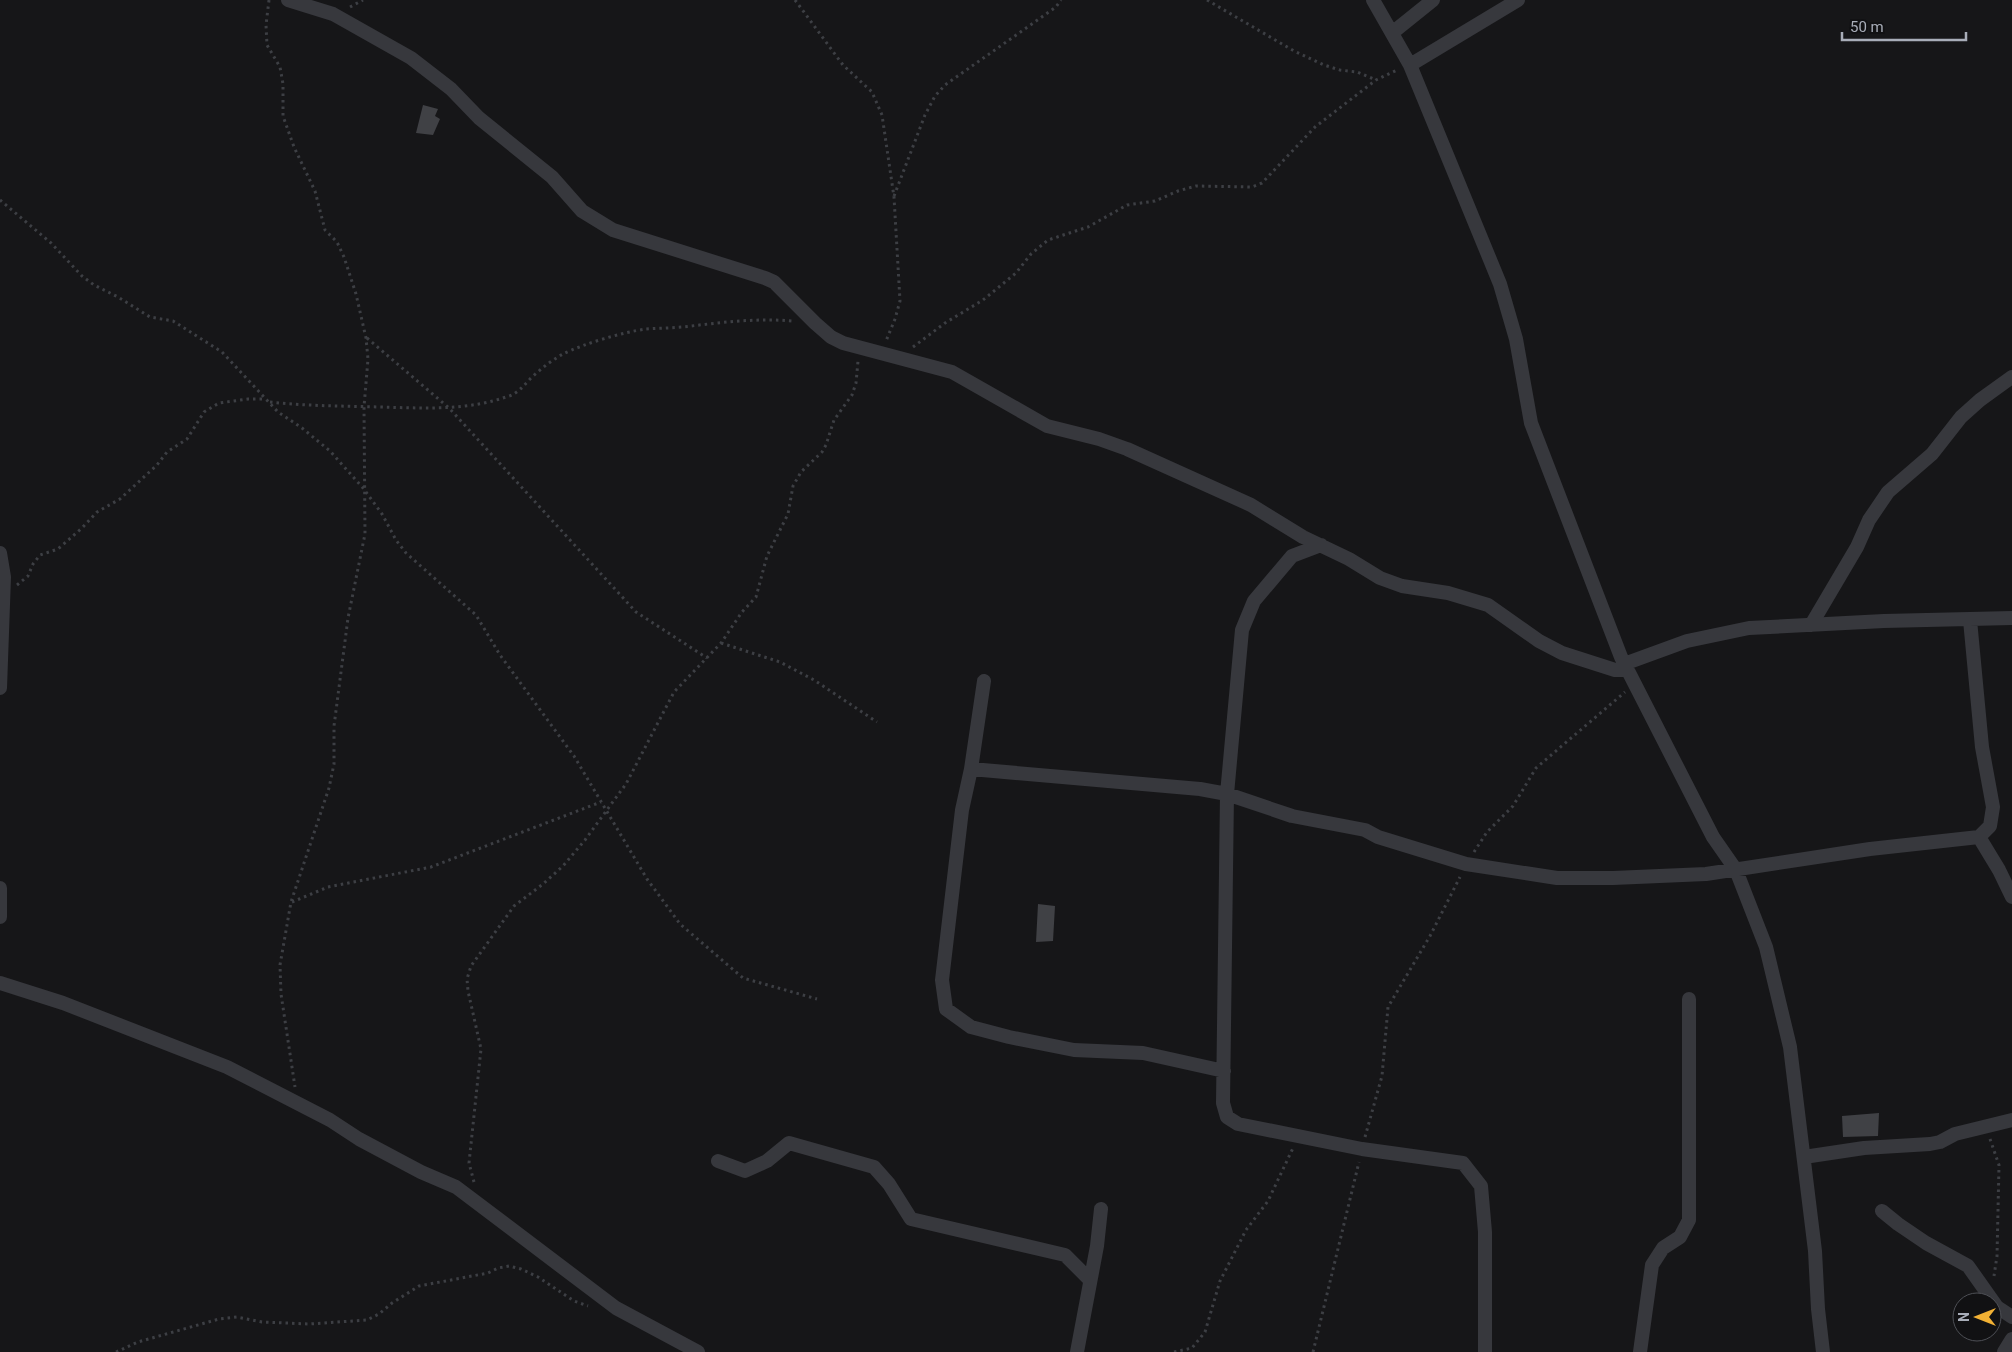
<svg xmlns="http://www.w3.org/2000/svg" width="2012" height="1352" viewBox="0 0 2012 1352" font-family="Roboto,sans-serif">
  <style>
    .building { fill: #404145 }
    .lines { fill: none; stroke-linecap: round; stroke-linejoin: round }
    .path { stroke: #3d3f44; stroke-width: 3; stroke-dasharray: 2.5 4; stroke-linecap: butt }
    .minor { stroke: #37383d; stroke-width: 14 }
  </style>
  <rect width="100%" height="100%" fill="#161618"/>
  <path class="building" d="M423 105 438 109 435 116 440 119 433 135 416 133Z
    M1038 904 1055 906 1053 941 1036 942Z
    M1879 1113 1878 1136 1843 1137 1842 1116Z"/>
  <g class="lines">
    <path class="path" d="M269 0 266 25 267 45 280 67 283 84V116L294 147 315 191 325 230 337 242 344 257 356 294 366 338 368 359 364 407 365 534 348 618 334 726V764L329 788 291 902 280 965 281 994 295 1087
      M795 0 843 65 872 92 882 115 894 197 900 301 895 319 886 341
      M1207 0 1294 51 1324 65 1340 70 1357 72 1376 80
      M350 7 363 0
      M894 196 925 115 935 96 945 85 1056 7 1061 0
      M0 200 51 243 82 276 94 285 118 297 150 317 173 321 222 352 278 412 302 428 330 451 363 488 382 514 396 540 406 553 476 615 500 655 574 756 647 879 680 924 743 978 817 999
      M367 338 449 408 636 612 707 658
      M913 347 945 323 983 300 1016 273 1031 254 1048 240 1088 227 1127 205 1155 201 1178 191 1196 186 1252 187 1262 183 1315 127 1376 80 1397 70
      M270 402C306 406 342 406 379 407 422 408 465 411 506 397 518 394 524 385 532 377 542 368 552 360 563 354 583 344 623 332 646 329 661 328 676 328 691 326 725 322 758 318 792 321
      M17 585 28 576 33 564 40 555 58 549 82 528 97 512 120 499 157 465 167 452 187 439 204 412 219 403 248 399H264
      M721 643 780 662 814 680 877 722
      M1474 852 1487 832 1513 806 1536 768 1625 692
      M292 902 328 887 431 867 601 802
      M1365 1137 1382 1076 1388 1007 1430 936 1460 877
      M1990 1139 1999 1165 1997 1256 1994 1276
      M474 1182 469 1163 481 1049 468 991 467 979 471 966 514 906 543 884 563 866 585 840 626 784 674 692 721 643 742 612 756 597 767 556 788 514 793 486 801 472 822 452 826 445 834 420 852 395 856 383 858 361
      M116 1352 138 1342 219 1319 237 1317 262 1322 309 1324 367 1320 379 1314 392 1303 419 1286 488 1273 498 1268 509 1266 521 1269 538 1277 574 1301 588 1306
      M1174 1352 1192 1348 1205 1332 1220 1281 1246 1230 1268 1201 1293 1148
      M1313 1352 1359 1162"/>
    <path class="minor" d="M288 0 333 14 411 58 451 89 479 118 552 177 582 211 613 230 765 278 774 282 815 323 831 337 843 343 952 372 1047 426 1099 439 1127 449 1251 505 1303 537 1349 559 1380 578 1402 586 1448 593 1488 605 1539 641 1562 653 1615 670H1628
      M1373 0 1410 65 1500 284 1516 339 1531 423 1621 657 1713 837 1736 870 1766 947 1790 1047 1815 1251 1818 1309 1823 1352
      M1392 33 1433 0
      M1410 65 1518 0
      M1321 545 1292 556 1254 601 1242 630 1227 794 1223 1103 1227 1117 1238 1124 1362 1149 1463 1163 1481 1186 1485 1232V1352
      M0 553 4 577 0 688
      M1811 625 1857 547 1869 520 1888 492 1932 454 1961 417 1980 400 2012 377
      M1624 664 1687 641 1749 628 1884 621 2012 618
      M984 681 971 769 962 810 942 980 946 1009 971 1027 1009 1037 1074 1050 1143 1053 1224 1071
      M971 769 1200 789 1227 794 1292 816 1365 830 1378 837 1466 864 1557 878H1613L1706 874 1870 849 1979 837 1990 826 1993 807 1982 747 1970 620
      M1979 837 1999 870 2012 897
      M0 888V917
      M0 983 63 1003 227 1067 330 1120 359 1139 421 1172 456 1187 616 1308 698 1352
      M1804 1157 1864 1148 1930 1144 1940 1142 1955 1134 2012 1120
      M718 1161 745 1171 767 1161 789 1143 874 1167 889 1184 911 1219 1065 1255 1090 1280
      M1882 1211 1898 1224 1926 1243 1968 1266 1997 1307 2012 1317
      M1077 1352 1097 1246 1101 1209
      M1640 1352 1652 1265 1663 1248 1680 1237 1689 1220V999
      M2004 1352 2012 1339"/>
  </g>
  <g transform="translate(1977 1317) rotate(270)"><circle r="24" fill="#111113" stroke="#4d4f55"/>
  <path d="M0-4L9 19L0 12L-9 19Z" fill="#f2b134"/>
  <text y="-8" font-size="14" font-weight="bold" text-anchor="middle" fill="#a8adb8">N</text>
  </g>
  <path d="M1842 32v8h124v-8" fill="none" stroke="#a8adb8" stroke-width="2.5"/>
  <text x="1850" y="32" font-size="15" fill="#a8adb8" stroke="#111113" stroke-width="4" paint-order="stroke">50 m</text>
</svg>
